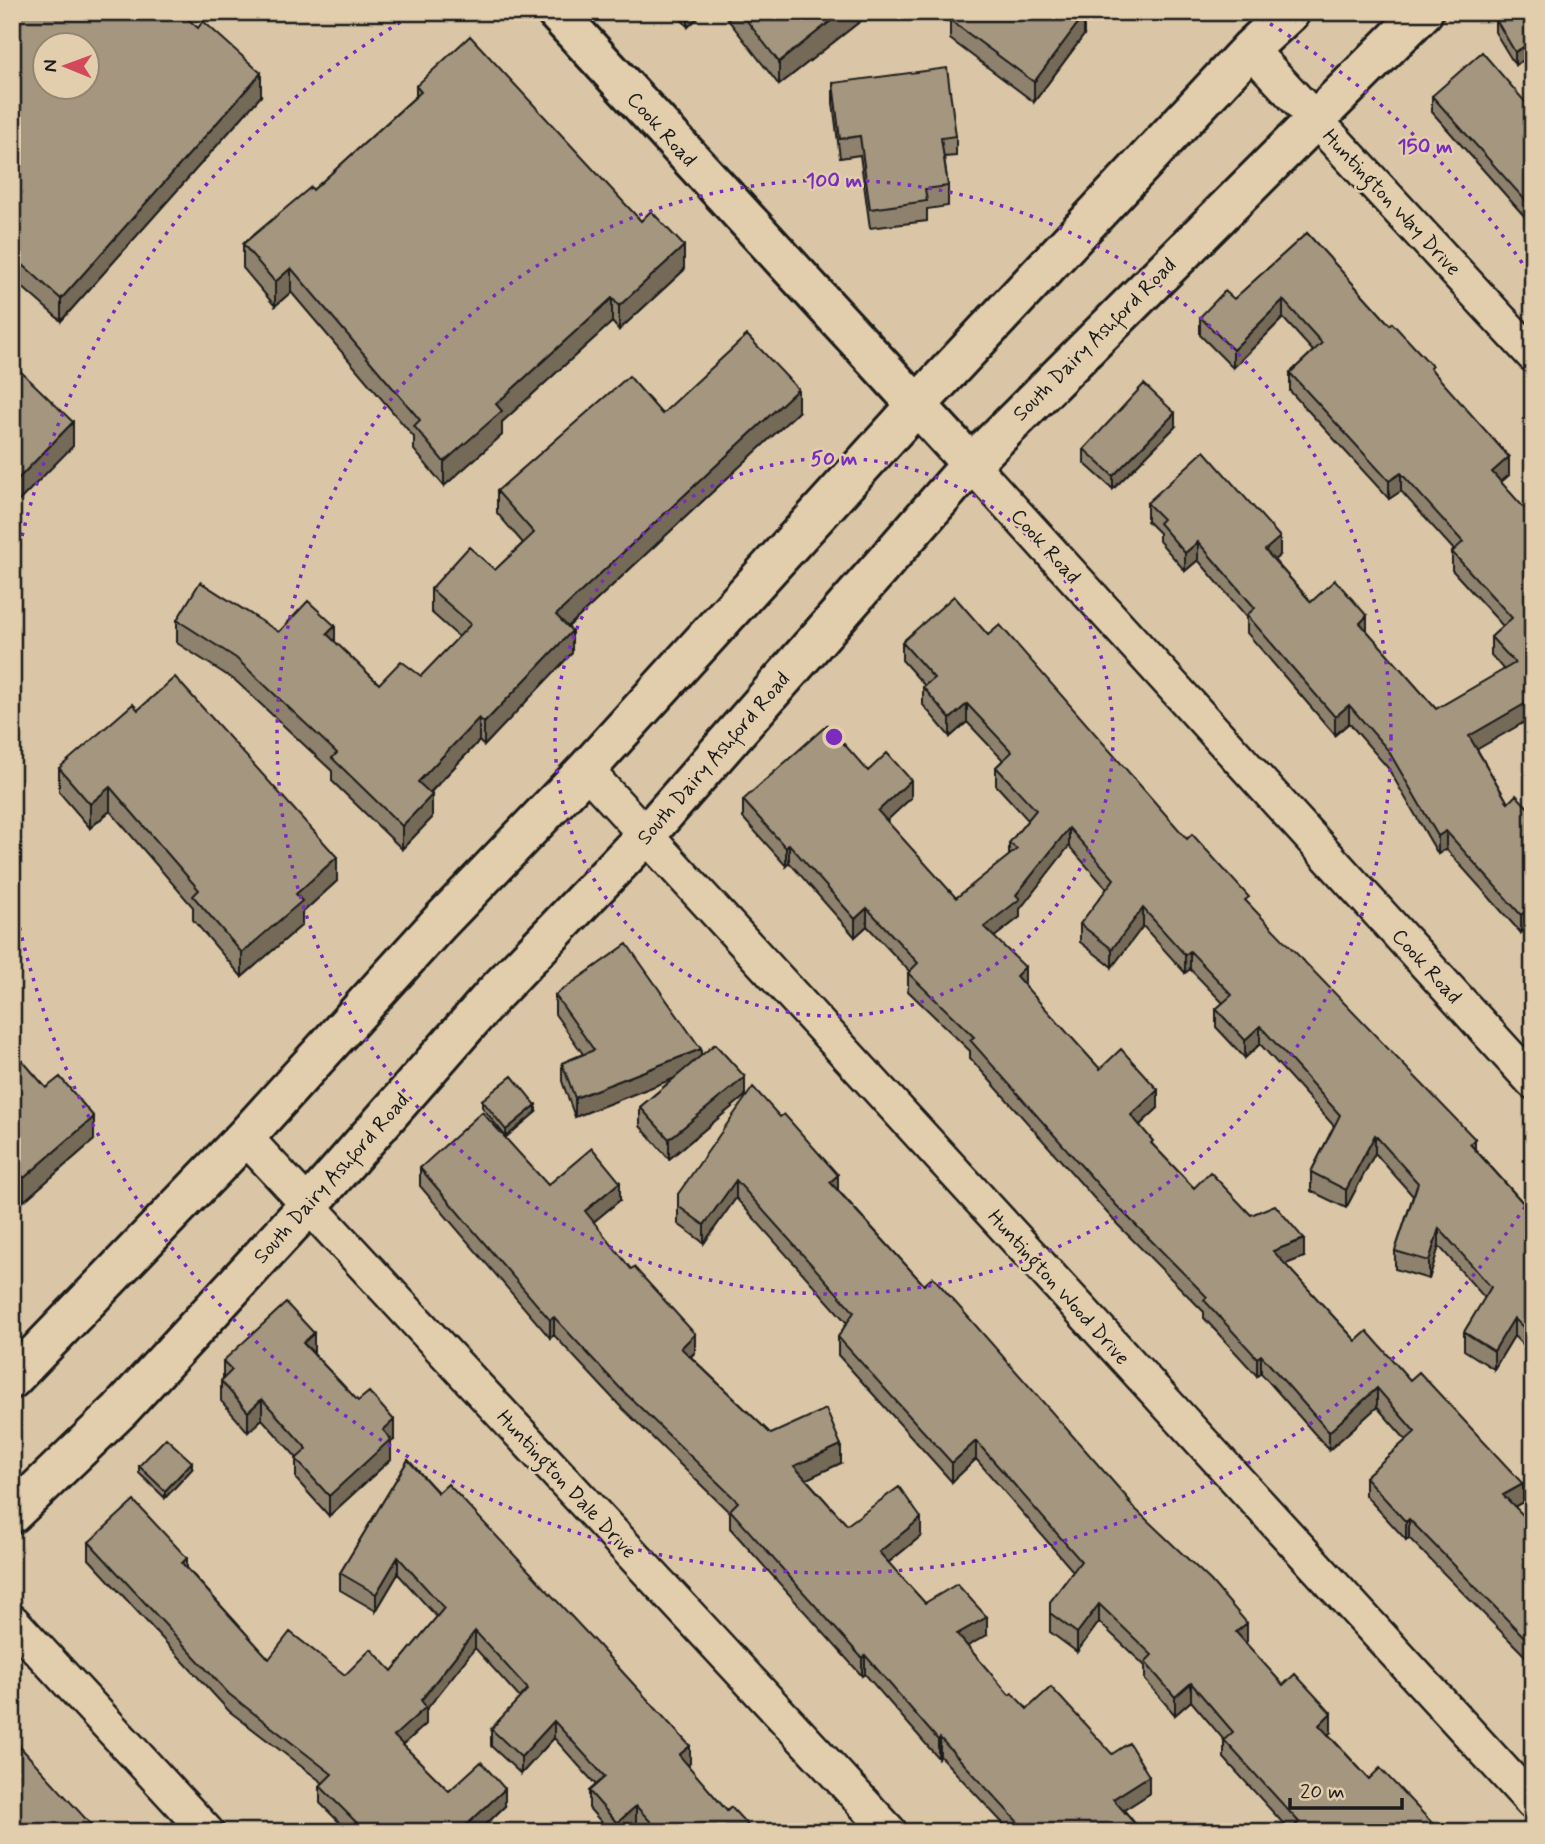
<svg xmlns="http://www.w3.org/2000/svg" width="1545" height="1844" viewBox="0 0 1545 1844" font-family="Mynerve,sans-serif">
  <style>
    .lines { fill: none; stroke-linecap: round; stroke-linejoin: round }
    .minor-casing { stroke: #1c1c1c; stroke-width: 38 }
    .tertiary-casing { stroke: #1c1c1c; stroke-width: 44 }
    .secondary-casing { stroke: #1c1c1c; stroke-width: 44 }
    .minor { stroke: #e2cdac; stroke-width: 33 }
    .tertiary { stroke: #e2cdac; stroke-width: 38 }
    .secondary { stroke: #e2cdac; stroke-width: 38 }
    .wall { fill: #8e816d; stroke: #1c1c1c; stroke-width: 2 }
    .shaded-wall { fill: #746959; stroke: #1c1c1c; stroke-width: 2 }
    .building { fill: #a5967f; stroke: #1c1c1c; stroke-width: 2; fill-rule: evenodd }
    .ring { fill: none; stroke: #7b2cbf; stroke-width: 3.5; stroke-dasharray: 3.5 7 }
    .labels { text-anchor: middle; stroke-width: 5; stroke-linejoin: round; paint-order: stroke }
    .street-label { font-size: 21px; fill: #1c1c1c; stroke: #e2cdac }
    .centre { fill: #7b2cbf; stroke: #e2cdac; stroke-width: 3.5 }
    .ring-label { font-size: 21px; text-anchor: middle; font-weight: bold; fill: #7b2cbf; stroke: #e2cdac; stroke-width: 5; stroke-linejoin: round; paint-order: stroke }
  </style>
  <rect width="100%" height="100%" fill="#dac6a6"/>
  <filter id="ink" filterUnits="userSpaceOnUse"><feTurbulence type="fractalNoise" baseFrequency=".0143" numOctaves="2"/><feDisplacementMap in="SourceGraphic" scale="14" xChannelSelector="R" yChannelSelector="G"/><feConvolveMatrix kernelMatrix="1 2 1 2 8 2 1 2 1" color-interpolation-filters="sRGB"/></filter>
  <g filter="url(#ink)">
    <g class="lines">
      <g class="minor-casing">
        <path id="minor" d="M1250 49 1533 355
          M971 464 1533 1082
          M586 770 1533 1803
          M245 1137 890 1832
          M12 1621 207 1832"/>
      </g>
      <g class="tertiary-casing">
        <path id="tertiary" d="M556 12 971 464"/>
      </g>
      <g class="secondary-casing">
        <path id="secondary" d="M12 1379 245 1137 439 923 586 770 917 405 1250 49 1290 12
          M12 1514 120 1410 309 1205 493 995 646 835 971 464 1423 12"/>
      </g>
      <use href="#minor" class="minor"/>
      <use href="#tertiary" class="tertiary"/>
      <use href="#secondary" class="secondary"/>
    </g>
    <path class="wall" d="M12 12 261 96 61 321 12 278Z
      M675 12H704L688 27Z
      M722 12H872L779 85Z
      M1533 12 1515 65 1495 32V18Z
      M950 20 1084 35 1034 102 950 39Z
      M833 83 956 136V156L944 157 948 186V206L927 209V221L870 228 860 155 840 158 833 103Z
      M416 86 684 270 619 330 612 322 502 422V435L444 486 414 450V437L291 292 275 306 243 268V244L313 190 416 96Z
      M1432 96 1533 111V226L1432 112Z
      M1307 233 1390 325 1432 370 1509 475 1501 482 1533 717 1477 749 1508 803 1533 813V923L1521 933 1446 849 1438 854 1388 768 1349 723 1335 735 1247 633V617L1198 560 1185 571 1159 541V533L1147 521V503L1280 555 1274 560 1311 602 1367 631 1436 709 1504 670 1491 655V637L1503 626 1452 570V552L1454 550 1401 491 1389 499 1290 391V373L1313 351 1283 318 1233 368 1200 335V317L1234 299Z
      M798 412 568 627 572 653 484 746 479 741 430 793 432 818 402 849 332 781V771L236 681 177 643V620L279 632 335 642 379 684 421 676 459 637 431 612V589L495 570 523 543 497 513V491L662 414Z
      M1175 427 1113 489 1084 463V449Z
      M988 635 1187 839 1249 905 1475 1149 1533 1214V1355L1514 1336 1494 1369 1464 1350V1332L1485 1298 1439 1246 1429 1279 1395 1269V1251L1413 1196 1375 1153 1346 1208 1311 1191V1172L1334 1126 1260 1044 1245 1058 1216 1027V1009L1223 1003 1190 969 1185 973 1143 926 1112 967 1080 942V924L1107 889 1069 846 1020 909V917L994 937 1025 985 1024 986 1100 1069 1158 1108 1140 1125 1153 1145 1194 1188 1251 1215 1304 1257 1285 1264 1356 1341 1410 1380 1523 1502 1514 1507 1533 1525V1664L1409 1538 1406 1540 1365 1495V1477L1406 1440 1377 1407 1329 1450 1261 1373 1257 1376 1204 1318V1312L1117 1224 970 1058V1051L908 991V973L910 972 867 926 855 937 789 862 786 866 743 818V800L868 771 911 798 886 821 956 898 1009 856V843L1028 820 996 785V767L1003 760 967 722 950 737 923 705V687L925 686 902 660V642Z
      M138 710 337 881 302 913V925L242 977 193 920V907L110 811 90 828 59 792V768Z
      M555 995 701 1056 745 1096 669 1159 640 1126V1107L674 1078 575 1117 562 1081V1063L583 1054 555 1014Z
      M12 1049 46 1088 94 1140 24 1201 17 1193Z
      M482 1100 536 1112 506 1137 482 1107Z
      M780 1117 838 1190 924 1285 1130 1504 1247 1641 1245 1643 1283 1685 1331 1732 1328 1734 1369 1779 1434 1832 1290 1831 1224 1758V1740L1191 1701 1175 1715 1145 1680V1666L1099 1622 1077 1652 1050 1632V1602L1073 1571 976 1459 952 1482 838 1355V1337L847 1323 736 1198 704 1243 678 1224V1194Z
      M420 1168 548 1185 620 1200 593 1222 695 1352 691 1357 771 1434 841 1463 806 1479 847 1525 921 1536 888 1563 925 1603 987 1635 967 1646 1009 1695 1149 1794 1124 1810 1142 1832H1011L940 1756 938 1758 865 1674 862 1676 730 1528V1513L619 1405 554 1335 550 1338 420 1186Z
      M313 1353 394 1440 391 1442V1459L329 1516 296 1479V1459L297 1458 262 1419 248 1432 221 1401V1381L223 1378V1361Z
      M408 1460 690 1763 687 1765 727 1811 754 1832H644L636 1823 626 1832H610L589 1808V1791L596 1785 554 1738 521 1774 491 1746V1729L520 1698 475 1648 426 1710V1724L403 1745 449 1791 505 1806 478 1832H349L320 1803V1786L323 1783 229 1711 89 1559V1542L187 1568 269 1659 345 1675 392 1671 437 1617 398 1574 376 1611 340 1590V1573Z
      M139 1466 192 1469 165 1498 139 1473Z"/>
    <path class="shaded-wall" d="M688 12H704L688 27Z
      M842 12H872L779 85V62Z
      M1084 15V35L1034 102V82Z
      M1533 41V55L1515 65V52Z
      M261 73V96L61 321V299Z
      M684 246V270L619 330V306Z
      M291 268V292L275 306V282Z
      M612 298V322L502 422V435L444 486V462L496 404Z
      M1283 300V318L1233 368V350Z
      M18 349V372L12 378V355Z
      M798 389V412L556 638V615Z
      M1175 413V427L1113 489V476Z
      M73 422V446L12 508V485Z
      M1509 457V475L1492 490V472Z
      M1401 473V491L1389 499V481Z
      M1280 537V555L1265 568V550Z
      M1198 542V560L1185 571V553Z
      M1367 616V634L1360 623Z
      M335 626V649L327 634Z
      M572 631V653L484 746V723Z
      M1533 699V717L1469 754V736Z
      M967 704V722L950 737V719Z
      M1349 705V723L1335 735V717Z
      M479 718V741L418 805V782Z
      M17 725V739L12 743V729Z
      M911 780V798L878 829V811Z
      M110 787V811L90 828V804Z
      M432 795V818L402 849V826Z
      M1069 828V846L1020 909V917L984 945V927L1016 895Z
      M1446 831V849L1438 854V836Z
      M789 844V862L786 866V848Z
      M337 857V881L302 913V925L242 977V953L296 894Z
      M1533 905V923L1521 933V915Z
      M867 908V926L855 937V919Z
      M1143 908V926L1112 967V949Z
      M1190 951V969L1185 973V955Z
      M1025 967V985L1016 994V976Z
      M1260 1026V1044L1245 1058V1040Z
      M701 1049V1068L575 1117V1098Z
      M745 1077V1096L669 1159V1139Z
      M1158 1090V1108L1131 1133V1115Z
      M536 1105V1112L506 1137V1130Z
      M94 1117V1140L24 1201V1178Z
      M1375 1135V1153L1346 1208V1190Z
      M1475 1139V1157L1470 1144Z
      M17 1170V1193L12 1198V1174Z
      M838 1175V1193L830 1182Z
      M736 1180V1198L704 1243V1225Z
      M620 1182V1200L585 1229V1211Z
      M1439 1228V1246L1429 1279V1261Z
      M1304 1239V1257L1273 1269V1251Z
      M554 1317V1335L550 1338V1320Z
      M1514 1318V1336L1494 1369V1351Z
      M314 1333V1353L303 1343Z
      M695 1334V1352L681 1366V1348Z
      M1261 1355V1373L1257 1376V1358Z
      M1377 1388V1407L1329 1450V1432Z
      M262 1399V1419L248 1432V1412Z
      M394 1420V1440L391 1442V1459L329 1516V1496L383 1430Z
      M976 1441V1459L952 1482V1463Z
      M841 1445V1463L794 1485V1466Z
      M192 1462V1469L165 1498V1491Z
      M1523 1484V1502L1503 1513V1495Z
      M921 1518V1536L879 1570V1552Z
      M1409 1519V1538L1406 1540V1522Z
      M398 1557V1574L376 1611V1594Z
      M187 1558V1575L182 1563Z
      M1099 1604V1622L1077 1652V1633Z
      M987 1617V1635L957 1652V1634Z
      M1247 1623V1641L1236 1651V1632Z
      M475 1631V1648L426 1710V1724L394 1753V1736Z
      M865 1655V1674L862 1676V1658Z
      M1191 1683V1701L1175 1715V1697Z
      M1331 1713V1732L1319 1743V1725Z
      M554 1721V1738L521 1774V1757Z
      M940 1738V1756L938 1758V1740Z
      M690 1746V1763L679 1772V1755Z
      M1149 1776V1794L1113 1817V1799Z
      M505 1789V1806L478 1832H459Z
      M636 1806V1823L626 1832H617V1823Z"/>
    <path class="building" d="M12 12H180L198 28 203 21 261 73 61 299 12 255ZM46 46H88V88H46Z
      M740 12H842L779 62Z
      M956 12H1080L1084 15 1034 82 950 20Z
      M1505 12H1533V41L1515 52 1495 18Z
      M470 36 641 221 651 211 684 246 619 306 612 298 496 404 502 411 444 462 414 426 420 420 291 268 275 282 243 244 311 187 313 190 421 92 416 86Z
      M1482 52 1533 111V209L1432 96Z
      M947 68 956 136 941 138 948 186 925 189 927 201 870 209 860 136 840 139 833 83Z
      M1307 233 1390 325 1392 323 1432 366 1430 368 1509 457 1492 472 1533 518V699L1469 736 1508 803 1516 795 1533 813V905L1521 915 1446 831 1438 836 1388 750 1349 705 1335 717 1247 615 1255 608 1198 542 1185 553 1159 523 1163 519 1147 503 1204 451 1280 537 1265 550 1311 602 1335 580 1367 616 1360 623 1436 709 1515 663 1491 637 1512 618 1452 552 1463 542 1401 473 1389 481 1290 373 1322 343 1283 300 1233 350 1200 317 1225 291 1234 299Z
      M747 335 798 389 556 615 572 631 484 723 479 718 418 782 432 795 402 826 332 758 337 753 236 658 177 620 200 582 279 632 308 601 335 626 327 634 379 684 401 661 421 676 471 624 431 589 469 547 495 570 534 533 497 491 629 376 662 414Z
      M12 344 18 349 12 355Z
      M12 363 73 422 12 485Z
      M1144 384 1175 413 1113 476 1084 449Z
      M954 596 988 635 1000 625 1187 839 1192 834 1249 897 1245 900 1475 1139 1470 1144 1533 1214V1337L1514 1318 1494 1351 1464 1332 1491 1287 1439 1228 1429 1261 1395 1251 1418 1183 1375 1135 1346 1190 1311 1172 1340 1115 1260 1026 1245 1040 1216 1009 1232 995 1190 951 1185 955 1143 908 1112 949 1080 924 1114 879 1069 828 1016 895 1020 899 984 927 1025 967 1016 976 1100 1069 1121 1049 1158 1090 1131 1115 1153 1141 1151 1143 1194 1188 1210 1172 1251 1215 1275 1205 1304 1239 1273 1251 1356 1341 1367 1331 1410 1380 1419 1372 1523 1484 1503 1495 1533 1525V1646L1409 1519 1406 1522 1365 1477 1415 1432 1377 1388 1329 1432 1261 1355 1257 1358 1204 1300 1207 1297 1117 1206 970 1040 974 1037 908 973 918 963 867 908 855 919 789 844 786 848 743 800 827 725 868 771 887 753 911 780 878 811 956 898 1017 849 1009 843 1036 810 996 767 1012 752 967 704 950 719 923 687 934 678 902 642Z
      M175 677 337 857 296 894 302 901 242 953 193 896 199 890 110 787 90 804 59 768 133 704 138 710Z
      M12 720 17 725 12 729Z
      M627 944 701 1049 575 1098 562 1063 594 1050 555 995Z
      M715 1044 745 1077 669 1139 640 1107Z
      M12 1049 46 1088 60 1077 94 1117 24 1178 17 1170 12 1174Z
      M512 1076 536 1105 506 1130 482 1100Z
      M753 1087 780 1117 784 1114 838 1175 830 1182 924 1285 933 1277 1130 1501 1128 1502 1211 1581 1247 1623 1236 1632 1283 1685 1295 1674 1331 1713 1319 1725 1369 1779 1380 1768 1434 1825 1429 1830 1431 1832H1289L1299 1822 1224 1740 1233 1732 1191 1683 1175 1697 1145 1662 1152 1655 1099 1604 1077 1633 1050 1613V1602L1081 1561 976 1441 952 1463 838 1337 854 1312 736 1180 704 1225 678 1206V1194Z
      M482 1112 548 1185 592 1148 620 1182 585 1211 631 1269 634 1267 695 1334 681 1348 771 1434 826 1409 841 1445 794 1466 847 1525 899 1487 921 1518 879 1552 925 1603 957 1584 987 1617 957 1634 1009 1695 1012 1693 1027 1709 1051 1687 1112 1754 1129 1743 1149 1776 1113 1799 1142 1832H1027L940 1738 938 1740 865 1655 862 1658 730 1510 738 1502 619 1387 554 1317 550 1320 420 1168Z
      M286 1303 314 1333 303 1343 358 1401 369 1392 394 1420 383 1430 391 1439 329 1496 296 1459 307 1449 262 1399 248 1412 221 1381 232 1370 223 1361Z
      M166 1438 192 1462 165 1491 139 1466Z
      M408 1460 438 1493 448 1484 597 1644 690 1746 679 1755 727 1811 731 1807 754 1832H660L636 1806 617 1823 589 1791 605 1777 554 1721 521 1757 491 1729 528 1689 475 1631 421 1700 426 1707 394 1736 449 1791 481 1762 505 1789 459 1832H366L320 1786 332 1774 229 1694 89 1542 134 1501 187 1558 182 1563 269 1659 290 1632 345 1675 371 1649 392 1671 444 1608 398 1557 376 1594 340 1573Z
      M12 1738 96 1830 97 1832H12Z
      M1207 1827 1210 1832H1199Z"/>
  </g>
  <g class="ring">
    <circle cx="834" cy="737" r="279"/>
    <circle cx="834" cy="737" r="557"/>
    <path d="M1531 1198A836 836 0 0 1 13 897M13 577A836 836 0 0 1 416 13M1252 13A836 836 0 0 1 1531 276"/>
  </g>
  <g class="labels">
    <g class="street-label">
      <text transform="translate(662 129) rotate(48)" y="7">Cook Road</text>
      <text transform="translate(1392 202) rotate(47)" y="7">Huntington Way Drive</text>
      <text transform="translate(1094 339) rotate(-45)" y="7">South Dairy Ashford Road</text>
      <text transform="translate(1046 546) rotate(48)" y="7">Cook Road</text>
      <text transform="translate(713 758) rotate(-49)" y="7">South Dairy Ashford Road</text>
      <text transform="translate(1427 966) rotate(48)" y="7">Cook Road</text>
      <text transform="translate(331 1178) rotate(-48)" y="7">South Dairy Ashford Road</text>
      <text transform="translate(1059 1287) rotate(48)" y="7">Huntington Wood Drive</text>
      <text transform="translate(567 1484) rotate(47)" y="7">Huntington Dale Drive</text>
    </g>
  </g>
  <circle cx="834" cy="737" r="10" class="centre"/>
  <g class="ring-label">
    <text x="1425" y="153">150 m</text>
    <text x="834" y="187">100 m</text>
    <text x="834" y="465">50 m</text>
  </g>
  <rect width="1545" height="1844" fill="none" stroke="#e2cdac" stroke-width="42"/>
  <rect x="21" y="21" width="1503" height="1802" fill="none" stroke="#1c1c1c" stroke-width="2.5" filter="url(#ink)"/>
  <g transform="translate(66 66) rotate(271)"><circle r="33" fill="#e2cdac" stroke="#938672" stroke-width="2"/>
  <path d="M0-5L12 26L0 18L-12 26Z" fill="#d1495b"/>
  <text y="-10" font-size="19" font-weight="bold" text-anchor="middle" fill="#1c1c1c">N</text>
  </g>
  <path d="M1290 1798v10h112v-10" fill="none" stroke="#1c1c1c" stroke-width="3.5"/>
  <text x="1300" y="1798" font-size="21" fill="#1c1c1c" stroke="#e2cdac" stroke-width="5" paint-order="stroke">20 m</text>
</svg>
